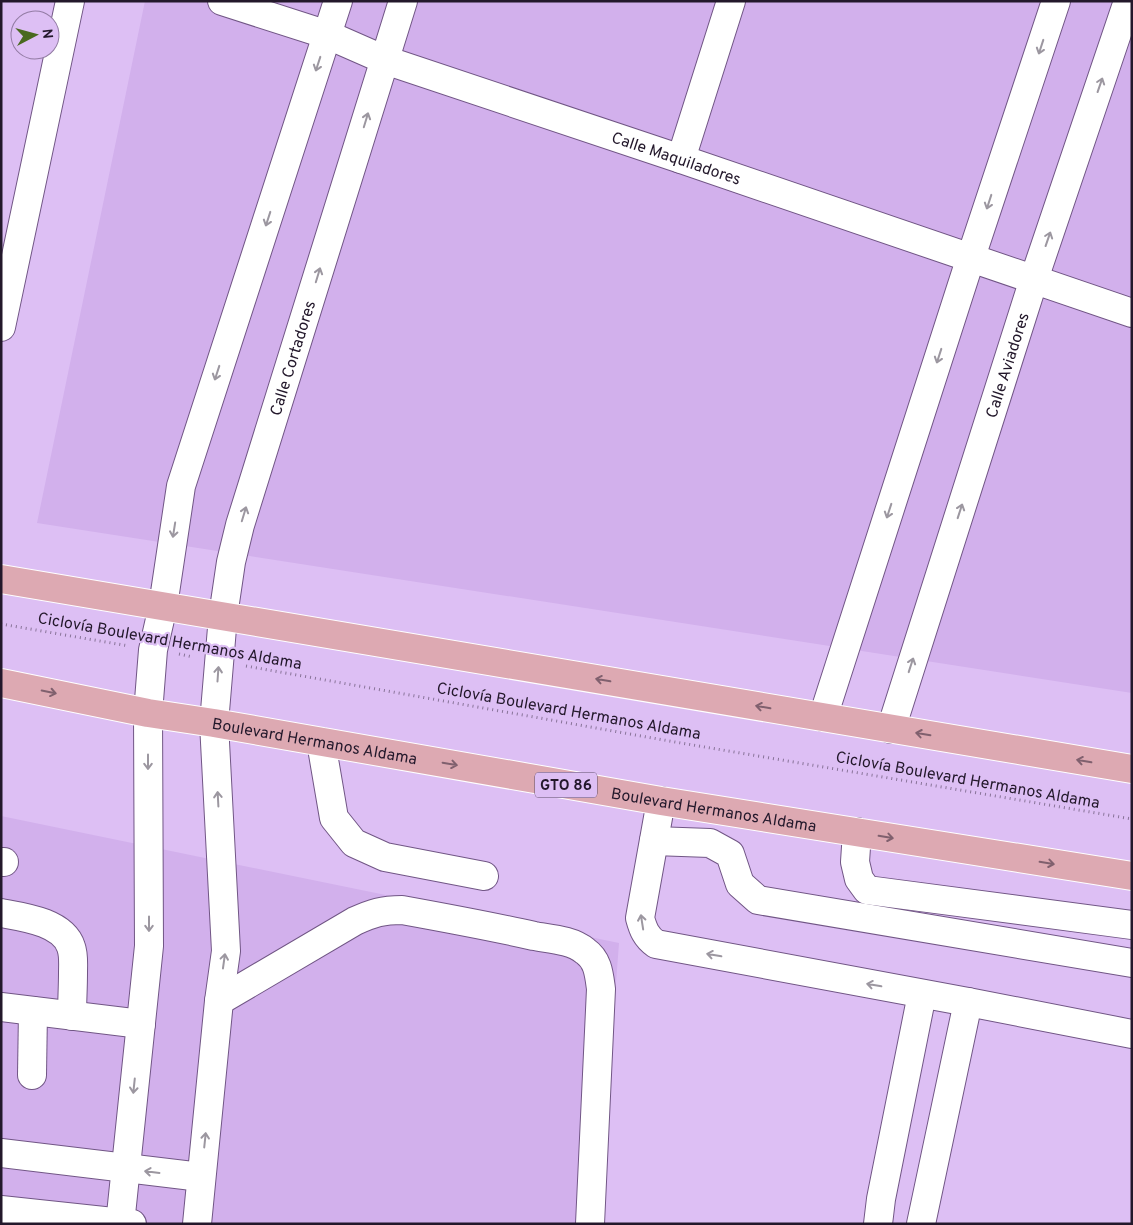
<svg xmlns="http://www.w3.org/2000/svg" width="1133" height="1225" viewBox="0 0 1133 1225" font-family="Overpass,sans-serif">
  <style>
    .built { fill: #d2b0ec }
    .lines { fill: none; stroke-linecap: round; stroke-linejoin: round }
    .minor-casing { stroke: #715685; stroke-width: 30 }
    .major-casing { stroke: #fff; stroke-width: 30 }
    .path { stroke: #887398; stroke-width: 3; stroke-dasharray: 1 4; stroke-linecap: butt }
    .minor { stroke: #fff; stroke-width: 28 }
    .major { stroke: #dda9b2; stroke-width: 28 }
    .oneway { stroke: #9c97a0 }
    .oneway2 { stroke: #80606e }
    .labels { text-anchor: middle; stroke-width: 4.5; stroke-linejoin: round; paint-order: stroke }
    .shield { fill: #ddbff4; stroke: #5b4a67; stroke-width: 1 }
    .shield-label { font-size: 15px; font-weight: bold; fill: #23182b }
    .street-label { font-size: 16px; fill: #23182b; stroke: #ddbff4 }
  </style>
  <rect width="100%" height="100%" fill="#ddbff4"/>
  <path class="built" d="M145 1H1132V693L37 523Z
    M1 816 619 943 598 1224H1Z"/>
  <g class="lines">
    <g class="minor-casing">
      <g id="minor">
        <path id="s1" d="M222 1 328 35 385 60 681 159 1132 313"/>
        <path d="M681 159 731 1"/>
        <path d="M1 327 70 1"/>
        <path d="M823 717 971 257 1056 1"/>
        <path id="s2" d="M891 729 1034 279 1128 1"/>
        <path d="M321 742 334 818 354 843 385 857 484 876"/>
        <path d="M661 801 640 918C643 929 646 937 656 944L968 1002 1132 1034"/>
        <path d="M857 832 855 862 859 879 867 890 1132 925"/>
        <path d="M654 841 710 843 730 854 740 884 758 900 1132 963"/>
        <path d="M1 862H4"/>
        <path d="M1 913C23 917 63 922 71 947 74 955 73 964 73 973 73 988 72 1002 72 1016"/>
        <path d="M219 1001 355 921C373 913 382 910 402 910 446 918 490 926 534 936 551 939 572 940 585 951 598 960 599 974 601 989L590 1224"/>
        <path d="M1 1007 141 1024"/>
        <path d="M32 1075 33 1011"/>
        <path d="M1 1153 201 1177"/>
        <path d="M1 1210 132 1224"/>
        <path d="M120 1224 149 946 148 713 153 650 163 606 181 486 338 1"/>
        <path id="s3" d="M197 1224 219 1001 226 951 214 723 223 616 231 562 240 525 403 1"/>
        <path d="M878 1224 881 1199 922 994"/>
        <path d="M921 1224 968 1002"/>
      </g>
    </g>
    <g class="major-casing">
      <g id="major">
        <path d="M1 579 1132 769"/>
        <path id="s4" d="M1 683 148 713 214 723 661 801 1132 876"/>
      </g>
    </g>
    <path class="path" d="M1 624 129 646
      M179 654 193 657
      M246 666 675 742 1132 819"/>
    <use href="#minor" class="minor"/>
    <use href="#major" class="major"/>
  </g>
  <defs><path id="oneway-shaft" d="M-6 0H5M1.5-3L5.5 0L1.5 3" fill="none" stroke-width="1.6" stroke-linecap="round" stroke-linejoin="round" transform="scale(1.25)"/></defs>
  <g class="oneway">
    <use href="#oneway-shaft" transform="translate(1041 47) rotate(108)"/>
    <use href="#oneway-shaft" transform="translate(318 64) rotate(108)"/>
    <use href="#oneway-shaft" transform="translate(1100 85) rotate(-71)"/>
    <use href="#oneway-shaft" transform="translate(366 120) rotate(-73)"/>
    <use href="#oneway-shaft" transform="translate(989 202) rotate(108)"/>
    <use href="#oneway-shaft" transform="translate(268 219) rotate(108)"/>
    <use href="#oneway-shaft" transform="translate(1048 239) rotate(-71)"/>
    <use href="#oneway-shaft" transform="translate(318 275) rotate(-73)"/>
    <use href="#oneway-shaft" transform="translate(939 356) rotate(108)"/>
    <use href="#oneway-shaft" transform="translate(217 373) rotate(108)"/>
    <use href="#oneway-shaft" transform="translate(889 511) rotate(108)"/>
    <use href="#oneway-shaft" transform="translate(960 511) rotate(-72)"/>
    <use href="#oneway-shaft" transform="translate(244 514) rotate(-73)"/>
    <use href="#oneway-shaft" transform="translate(174 530) rotate(99)"/>
    <use href="#oneway-shaft" transform="translate(911 665) rotate(-72)"/>
    <use href="#oneway-shaft" transform="translate(218 674) rotate(-86)"/>
    <use href="#oneway-shaft" transform="translate(148 762) rotate(90)"/>
    <use href="#oneway-shaft" transform="translate(218 799) rotate(-93)"/>
    <use href="#oneway-shaft" transform="translate(642 922) rotate(-99)"/>
    <use href="#oneway-shaft" transform="translate(149 924) rotate(90)"/>
    <use href="#oneway-shaft" transform="translate(714 955) rotate(-170)"/>
    <use href="#oneway-shaft" transform="translate(224 961) rotate(-82)"/>
    <use href="#oneway-shaft" transform="translate(874 985) rotate(-170)"/>
    <use href="#oneway-shaft" transform="translate(134 1086) rotate(96)"/>
    <use href="#oneway-shaft" transform="translate(205 1140) rotate(-84)"/>
    <use href="#oneway-shaft" transform="translate(152 1172) rotate(-173)"/>
  </g>
  <g class="oneway2">
    <use href="#oneway-shaft" transform="translate(603 680) rotate(-170)"/>
    <use href="#oneway-shaft" transform="translate(49 692) rotate(12)"/>
    <use href="#oneway-shaft" transform="translate(763 707) rotate(-170)"/>
    <use href="#oneway-shaft" transform="translate(923 734) rotate(-171)"/>
    <use href="#oneway-shaft" transform="translate(1084 761) rotate(-170)"/>
    <use href="#oneway-shaft" transform="translate(450 764) rotate(10)"/>
    <use href="#oneway-shaft" transform="translate(886 837) rotate(9)"/>
    <use href="#oneway-shaft" transform="translate(1047 863) rotate(9)"/>
  </g>
  <g class="labels">
    <rect class="shield" x="535" y="772.5" width="62" height="25" rx="4"/>
    <g class="shield-label">
      <text x="566" y="790">GTO 86</text>
    </g>
    <g class="street-label">
      <text dy="6" stroke="none"><textPath href="#s1" startOffset="481">Calle Maquiladores</textPath></text>
      <text dy="6" stroke="none"><textPath href="#s3" startOffset="878">Calle Cortadores</textPath></text>
      <text dy="6" stroke="none"><textPath href="#s2" startOffset="382">Calle Aviadores</textPath></text>
      <text transform="translate(170 640) rotate(10)" y="6">Ciclovía Boulevard Hermanos Aldama</text>
      <text transform="translate(569 710) rotate(10)" y="6">Ciclovía Boulevard Hermanos Aldama</text>
      <text dy="6" stroke="none"><textPath href="#s4" startOffset="319">Boulevard Hermanos Aldama</textPath></text>
      <text transform="translate(968 779) rotate(10)" y="6">Ciclovía Boulevard Hermanos Aldama</text>
      <text dy="6" stroke="none"><textPath href="#s4" startOffset="724">Boulevard Hermanos Aldama</textPath></text>
    </g>
  </g>
  <rect width="1133" height="1225" fill="none" stroke="#23182b" stroke-width="5"/>
  <g transform="translate(35 35) rotate(84)"><circle r="24" fill="#ddbff4" stroke="#937ca4"/>
  <path d="M0-4L9 19L0 12L-9 19Z" fill="#49691f"/>
  <text y="-8" font-size="14" font-weight="bold" text-anchor="middle" fill="#23182b">N</text>
  </g>
</svg>
